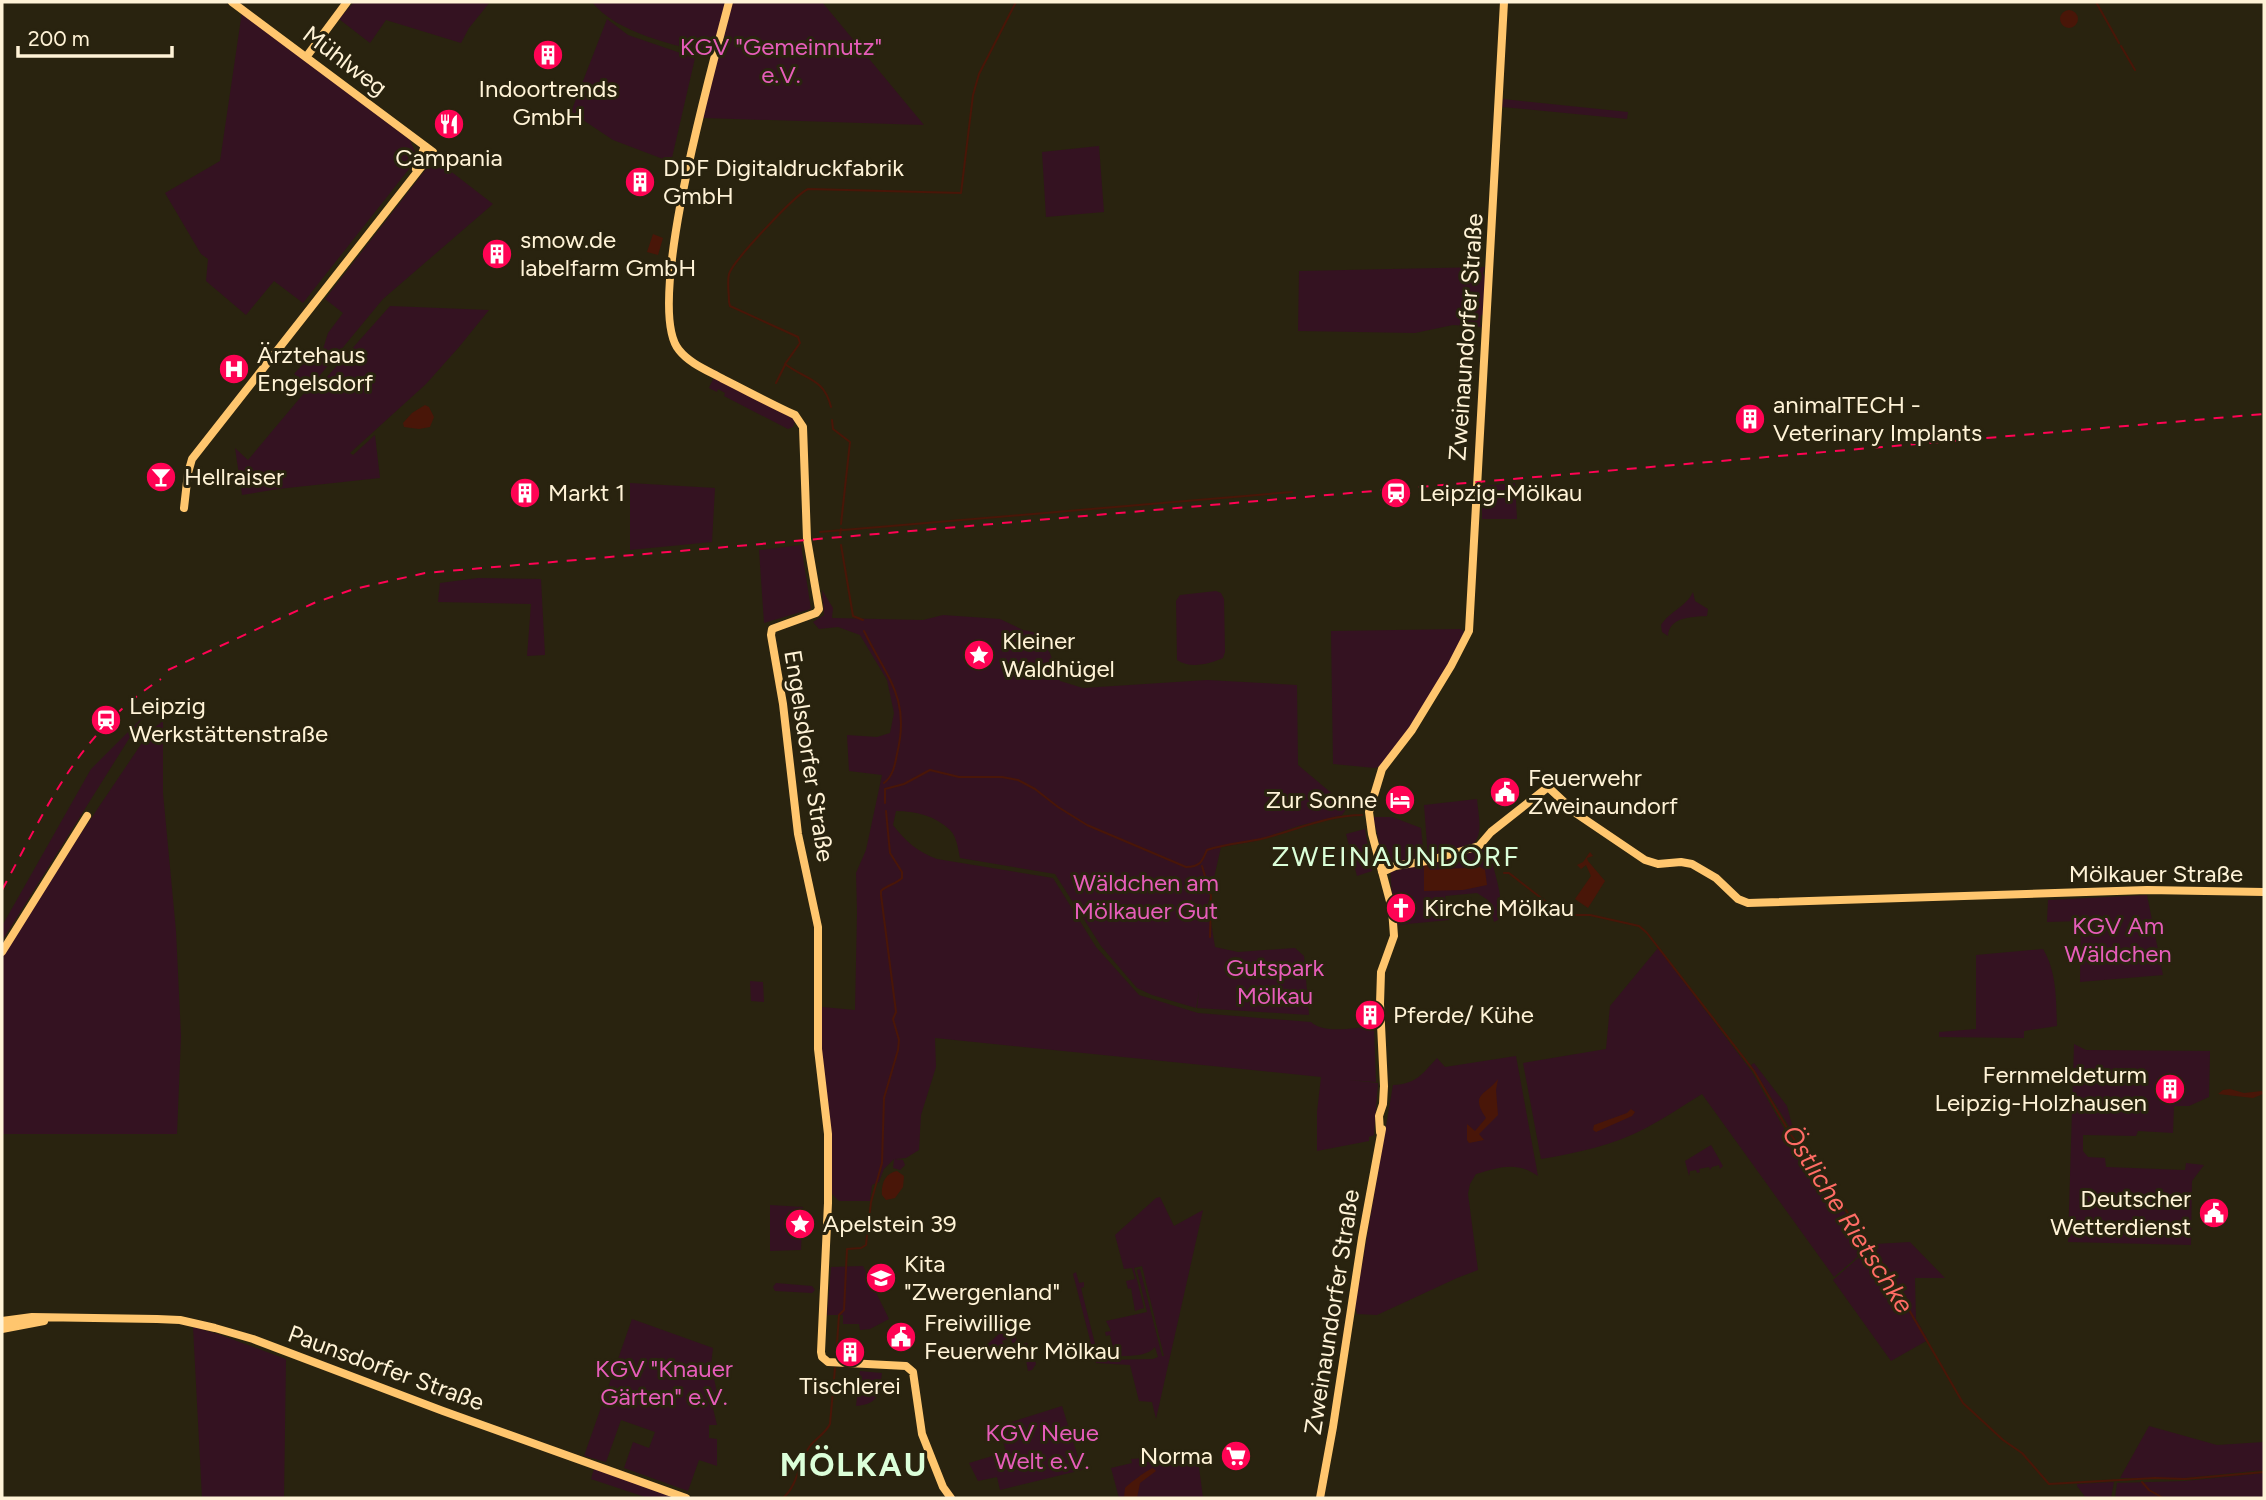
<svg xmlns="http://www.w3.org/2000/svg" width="2266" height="1500" viewBox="0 0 2266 1500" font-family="Figtree,sans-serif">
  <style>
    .green { fill: #341221 }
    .water { fill: #491608 }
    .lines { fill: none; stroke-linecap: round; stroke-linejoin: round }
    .stream { stroke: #491608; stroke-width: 2 }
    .secondary { stroke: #ffc66e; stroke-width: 8 }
    .rail { stroke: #ff0354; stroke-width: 2; stroke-dasharray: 10 9; stroke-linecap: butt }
    .labels { text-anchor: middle; stroke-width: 6; stroke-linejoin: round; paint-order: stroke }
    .park-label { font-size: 24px; fill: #e65db9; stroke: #29230f }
    .street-label { font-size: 24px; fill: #fff3d7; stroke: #29230f }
    .poi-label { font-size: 24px; fill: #fff3d7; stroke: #29230f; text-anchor: start }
    .water-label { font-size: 26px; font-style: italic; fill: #ff6c65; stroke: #29230f }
    .quarter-label { font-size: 28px; letter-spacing: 2px; fill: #dbffd9; stroke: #29230f }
    .district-label { font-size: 32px; font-weight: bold; letter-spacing: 2px; fill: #dbffd9; stroke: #29230f }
  </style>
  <rect width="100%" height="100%" fill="#29230f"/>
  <path class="green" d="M354 2H490L469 28 461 43 386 20 370 43 339 19Z
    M592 2H822L924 125 703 118 713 55C675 45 616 33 592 2Z
    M242 12 410 140 415 152 413 164 303 303 274 281 246 315 206 281 208 259 201 254 165 193 220 161Z
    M607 19 628 35 695 58 671 162 613 140 571 112Z
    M1503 99 1628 112 1627 119 1502 107Z
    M1099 146 1104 212 1046 217 1042 152Z
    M434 163H440L493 204 383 299 311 386 317 388 390 306 489 310 459 347 426 384 350 453 353 455 375 435 380 478 278 489 242 495 235 448 248 460 310 386 294 374 310 356 323 349 328 333 343 313 325 299 430 164Z
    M1485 267 1483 273 1486 279 1484 315H1481L1480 325 1483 327 1453 325 1415 333 1298 331 1299 271Z
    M714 377 792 418 795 421 793 427 788 429 724 396 725 393 718 389 717 392 709 388Z
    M630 483 715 488 712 542 630 550Z
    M1515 483 1517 519H1482V486Z
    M801 545 811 609 764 623 759 550Z
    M478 578 541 579 545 655 527 656 531 604 438 602 440 583Z
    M822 590 833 608 832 618 923 620 943 615 1000 619 1023 630 1043 634 1060 681 1083 688 1207 680 1297 685 1298 765 1348 807 1342 815 1298 826 1255 841 1221 847 1208 904 1215 947 1238 952 1295 948 1304 956 1309 1015 1197 1008 1199 991 1196 1008 1152 995 1137 988 1101 946 1055 874 960 858C958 849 957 837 950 830 936 816 915 811 896 811L893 825C905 841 918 852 937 859L1053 878 1096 947 1139 995 1198 1013 1311 1022C1325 1035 1356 1027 1374 1026L1376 1082 1349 1080 1378 1083 1374 1135 1369 1137V1141L1317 1151V1112L1321 1077 935 1038 936 1067 921 1115 919 1150 906 1158 895 1159 903 1160 905 1165 900 1170 893 1168 894 1159 884 1169 879 1182 872 1185 870 1201H839L831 1193 822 1071V1007L855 1010 857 912 856 873 866 850 882 775 849 771 847 735 877 737 890 733 894 713 887 680 860 635 838 627 819 629 813 622 824 615Z
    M1216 591 1221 593 1224 599 1225 652 1223 658C1210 664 1190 669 1177 660L1176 601 1180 595Z
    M1693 592 1695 601 1708 609 1707 616C1691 617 1669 617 1668 636L1662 632 1661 625C1669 612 1687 606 1693 592Z
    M1460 629 1464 631 1463 637 1410 730 1381 766 1375 768 1333 764 1331 631Z
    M142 718 2 941V926L91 769Z
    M163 721V793L176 931 181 1036 177 1134H2V956L63 860 150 731Z
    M1477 799C1478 815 1485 837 1470 846L1428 857 1424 805Z
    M1373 817H1392L1421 828 1424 858 1387 863 1384 862Z
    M1365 829 1372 871 1357 876 1346 834Z
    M1482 849 1490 854C1494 873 1506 901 1498 920L1494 922 1488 900 1477 893 1445 896 1449 920 1397 925C1396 912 1389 882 1391 872Z
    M2147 895 2163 975 2080 982 2081 921 2047 922 2048 900Z
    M1658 948 1752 1072 1791 1141 1870 1246 1834 1277 1702 1094C1684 1105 1665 1118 1646 1128 1614 1145 1577 1153 1541 1159L1523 1063 1606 1049 1610 1006Z
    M2043 949C2057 972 2056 1000 2057 1026L2024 1031V1038L1939 1037V1032L1976 1029V955Z
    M750 981 763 982 764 1002 751 1001Z
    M2074 1044 2086 1050 2210 1051 2209 1097 2189 1106H2174L2173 1133 2138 1131 2136 1136 2083 1135V1151L2088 1157 2105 1158 2106 1167 2185 1170 2186 1163 2204 1165 2192 1181 2191 1245 2068 1242Z
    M1516 1056 1538 1176C1517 1161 1500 1167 1476 1174L1470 1184 1468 1194 1478 1270 1457 1278 1377 1315 1357 1314 1355 1306 1393 1085C1417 1084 1422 1074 1437 1058L1445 1067Z
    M1754 1063 1787 1106 1795 1136 1751 1065Z
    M1711 1145 1723 1166 1720 1169 1719 1165 1712 1167 1710 1170 1709 1167 1699 1169 1700 1172 1697 1173 1696 1170 1690 1171 1689 1176 1685 1161Z
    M1160 1197 1174 1226 1203 1210 1156 1419 1152 1402 1139 1401 1130 1365 1096 1363 1073 1274 1076 1272 1079 1283 1084 1282V1287L1081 1288 1098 1356 1103 1360 1153 1359 1158 1357 1155 1347C1147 1357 1128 1356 1115 1356L1110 1335 1106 1336 1105 1332 1111 1331 1106 1321 1147 1312 1137 1270 1140 1269 1162 1356H1164L1142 1266 1134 1268 1144 1308 1135 1311 1131 1288 1128 1289 1126 1281 1135 1279 1132 1268 1124 1269 1115 1235 1156 1198Z
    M770 1205 803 1207 801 1250 770 1251Z
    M1910 1242 1945 1278H1915L1916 1319 1928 1340 1891 1361 1833 1280 1874 1244Z
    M863 1266 889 1319 870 1329 860 1330 859 1324H843V1315H827L831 1267Z
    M776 1283 812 1286 815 1290 812 1293 775 1291 773 1287Z
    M632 1319 713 1348 711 1365 718 1397 711 1400 717 1425H709V1438L717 1439V1466L699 1460 688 1491 624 1468 633 1442 649 1448 655 1432 621 1420 606 1462 584 1456Z
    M1015 1320 1020 1325 1014 1331 1017 1342 1012 1343 1011 1337 1002 1341 1004 1345 990 1349 987 1352 990 1356 986 1357 983 1348Z
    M193 1327 218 1334 286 1359 284 1498H202Z
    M1027 1343 1028 1348 1031 1347 1036 1364 1032 1370 1028 1371 1023 1344Z
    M860 1371 882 1373C879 1393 880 1404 856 1406Z
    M1062 1406 1082 1470 1000 1490 997 1477 978 1481 969 1463 1006 1452 999 1426Z
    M2149 1426 2217 1445 2264 1442V1470L2184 1478H2120Z
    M1182 1454 1193 1455 1199 1467 1203 1498H1119L1111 1468 1132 1463 1131 1459 1144 1458 1146 1462 1182 1458Z
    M595 1465 686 1498H648L591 1479Z
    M2264 1473V1498H2115L2117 1483 2185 1481Z
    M2114 1482 2111 1498H2086L2077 1486V1484Z"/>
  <path class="water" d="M2060 19a9 9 0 1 1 18 0a9 9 0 1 1-18 0Z
    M653 234 663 238 658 255 647 252Z
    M425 405 429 407 434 417 430 427 419 429 404 427 403 423 412 413Z
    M1590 852 1593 856 1587 858 1588 861 1605 881 1588 908 1575 899 1591 876 1586 865 1581 869 1577 865 1583 862Z
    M1427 865 1430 870 1480 867 1485 870 1487 885 1463 890 1424 891V866Z
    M1498 1079 1496 1090 1498 1115 1479 1134 1484 1140 1469 1143 1467 1140V1124L1475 1131 1486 1118C1469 1093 1487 1095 1498 1079Z
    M2230 1089 2244 1093 2262 1091 2263 1094 2253 1098 2218 1094 2223 1090Z
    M1631 1109 1635 1112 1632 1116 1596 1132 1593 1130 1594 1125 1627 1113Z
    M897 1171 904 1176 903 1187 895 1198 886 1200 882 1195C881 1184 885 1173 897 1171Z
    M1153 1468 1156 1471 1140 1483 1137 1498H1124L1125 1488C1130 1483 1147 1470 1153 1468Z"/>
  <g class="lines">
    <path class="stream" d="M2096 2 2119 43
      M2121 46 2135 70
      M776 383 785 365
      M831 407C824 378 806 380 785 364L800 343 798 337 730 306 729 302C729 293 727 282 729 274 733 261 795 195 808 189L961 193 973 95 979 74 1016 2
      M832 420 833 429 850 442 841 524
      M820 532 1292 492
      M840 535 841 529
      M841 545 853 616 863 620
      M864 631C886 677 911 697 897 754 895 765 893 776 884 783
      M885 803V789L904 784 930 770 959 777H1002L1018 780 1035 789 1058 807 1087 825 1186 867C1200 867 1202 862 1207 850 1225 844 1242 843 1261 839 1294 831 1327 815 1362 815
      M1202 866 1211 896 1210 937
      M1504 873H1509L1563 915H1590L1639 926 1647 933 1754 1071 1791 1135 1872 1246 1963 1403 2003 1440 2022 1453 2049 1484 2155 1478 2185 1479 2264 1472
      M836 1358 839 1315 844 1310 847 1249 861 1248 866 1245 871 1202 882 1163 884 1098 898 1050 899 1040 893 1019 896 1012 881 895V891C887 885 896 884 902 878V872L890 853 886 811
      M2142 1482 2149 1490 2163 1498
      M783 1498C799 1484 798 1462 810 1446 816 1438 825 1434 830 1424L835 1368"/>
    <path class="secondary" d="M729 2C714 61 643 307 679 350 690 364 709 371 723 379 747 391 771 404 795 415L803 427 807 539 819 609 816 613 772 629 771 635 783 704 798 834 818 927V1049L828 1134V1203L821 1352 822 1357 828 1362 906 1366 913 1372 922 1434 943 1487 951 1498
      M307 56 347 2
      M416 169 425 146
      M184 508 188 473 192 459 433 152 232 2
      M1382 872 1395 866 1427 861 1479 846 1491 832 1548 787 1577 814 1645 860 1658 864 1681 862 1692 864 1716 878 1738 899 1748 903 2147 890 2264 892
      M2 952 87 816
      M1380 1132 1379 1116 1383 1104 1384 1086 1380 1004 1381 972 1394 936 1392 909 1372 834 1369 812 1382 769 1412 730 1451 666 1469 631 1504 2
      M2 1321 32 1317 157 1319 180 1320 215 1328 253 1339 443 1411 686 1498
      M2 1329 44 1321
      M1320 1498 1333 1427 1362 1238 1382 1129"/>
    <path class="rail" d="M168 670 314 603 354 589 425 573 2264 414
      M2 890C47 807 79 732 161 679"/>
  </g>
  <defs>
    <g id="building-disc" transform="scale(1.575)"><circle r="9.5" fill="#ff0354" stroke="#29230f"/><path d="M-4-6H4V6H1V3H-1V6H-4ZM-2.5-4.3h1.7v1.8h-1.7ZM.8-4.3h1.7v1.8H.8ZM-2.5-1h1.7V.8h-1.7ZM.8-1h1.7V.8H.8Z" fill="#fff"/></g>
    <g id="restaurant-disc" transform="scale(1.575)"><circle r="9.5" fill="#ff0354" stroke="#29230f"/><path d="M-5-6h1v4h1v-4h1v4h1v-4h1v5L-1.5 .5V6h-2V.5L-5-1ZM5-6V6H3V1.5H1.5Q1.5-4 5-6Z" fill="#fff"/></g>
    <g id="hospital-disc" transform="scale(1.575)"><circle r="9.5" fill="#ff0354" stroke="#29230f"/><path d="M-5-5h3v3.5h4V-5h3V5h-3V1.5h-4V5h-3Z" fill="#fff"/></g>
    <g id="bar-disc" transform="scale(1.575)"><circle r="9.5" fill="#ff0354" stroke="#29230f"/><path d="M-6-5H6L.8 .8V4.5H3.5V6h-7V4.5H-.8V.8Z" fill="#fff"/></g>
    <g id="station-disc" transform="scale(1.575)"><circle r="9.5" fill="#ff0354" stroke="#29230f"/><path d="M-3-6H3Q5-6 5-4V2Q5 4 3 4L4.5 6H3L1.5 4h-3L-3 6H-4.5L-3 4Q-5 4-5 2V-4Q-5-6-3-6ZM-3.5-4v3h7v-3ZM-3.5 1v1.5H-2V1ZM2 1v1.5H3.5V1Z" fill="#fff"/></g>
    <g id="sight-disc" transform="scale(1.575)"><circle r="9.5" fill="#ff0354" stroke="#29230f"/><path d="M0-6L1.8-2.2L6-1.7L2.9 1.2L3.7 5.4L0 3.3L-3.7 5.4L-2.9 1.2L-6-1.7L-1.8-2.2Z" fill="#fff"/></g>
    <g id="civic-disc" transform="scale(1.575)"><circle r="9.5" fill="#ff0354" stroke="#29230f"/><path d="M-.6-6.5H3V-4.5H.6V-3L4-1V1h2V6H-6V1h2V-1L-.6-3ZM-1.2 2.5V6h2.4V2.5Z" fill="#fff"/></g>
    <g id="hotel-disc" transform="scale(1.575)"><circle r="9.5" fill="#ff0354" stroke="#29230f"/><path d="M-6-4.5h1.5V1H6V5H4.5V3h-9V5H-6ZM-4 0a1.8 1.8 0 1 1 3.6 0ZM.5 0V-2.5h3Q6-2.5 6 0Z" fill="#fff"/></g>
    <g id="church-disc" transform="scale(1.575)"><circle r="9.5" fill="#ff0354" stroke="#29230f"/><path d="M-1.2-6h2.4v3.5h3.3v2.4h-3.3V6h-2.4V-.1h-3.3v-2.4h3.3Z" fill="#fff"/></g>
    <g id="school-disc" transform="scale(1.575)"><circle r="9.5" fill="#ff0354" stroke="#29230f"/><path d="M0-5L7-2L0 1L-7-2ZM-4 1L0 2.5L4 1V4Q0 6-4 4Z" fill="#fff"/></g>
    <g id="supermarket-disc" transform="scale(1.575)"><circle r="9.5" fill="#ff0354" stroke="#29230f"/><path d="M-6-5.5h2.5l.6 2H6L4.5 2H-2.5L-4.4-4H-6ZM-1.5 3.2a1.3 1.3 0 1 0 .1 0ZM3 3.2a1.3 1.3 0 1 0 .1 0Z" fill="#fff"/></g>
  </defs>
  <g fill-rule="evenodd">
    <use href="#building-disc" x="548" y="55"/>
    <use href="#restaurant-disc" x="449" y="124"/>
    <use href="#building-disc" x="640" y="182"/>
    <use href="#building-disc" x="497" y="254"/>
    <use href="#hospital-disc" x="234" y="369"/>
    <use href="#building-disc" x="1750" y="419"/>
    <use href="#bar-disc" x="161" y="477"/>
    <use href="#building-disc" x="525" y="493"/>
    <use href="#station-disc" x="1396" y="493"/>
    <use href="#sight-disc" x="979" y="655"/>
    <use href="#station-disc" x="106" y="720"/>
    <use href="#civic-disc" x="1505" y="792"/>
    <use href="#hotel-disc" x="1400" y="800"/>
    <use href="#church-disc" x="1401" y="908"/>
    <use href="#building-disc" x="1370" y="1015"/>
    <use href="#building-disc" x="2170" y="1089"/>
    <use href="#civic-disc" x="2214" y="1213"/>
    <use href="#sight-disc" x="800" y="1224"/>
    <use href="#school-disc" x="881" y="1278"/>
    <use href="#civic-disc" x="901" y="1337"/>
    <use href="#building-disc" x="850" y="1352"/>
    <use href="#supermarket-disc" x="1236" y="1456"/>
  </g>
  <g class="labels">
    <g class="park-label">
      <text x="781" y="55">KGV "Gemeinnutz"<tspan x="781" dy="28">e.V.</tspan></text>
      <text x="1146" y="891">Wäldchen am<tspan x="1146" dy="28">Mölkauer Gut</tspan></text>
      <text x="2118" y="934">KGV Am<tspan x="2118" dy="28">Wäldchen</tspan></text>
      <text x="1275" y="976">Gutspark<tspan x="1275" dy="28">Mölkau</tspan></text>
      <text x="664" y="1377">KGV "Knauer<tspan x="664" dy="28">Gärten" e.V.</tspan></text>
      <text x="1042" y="1441">KGV Neue<tspan x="1042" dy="28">Welt e.V.</tspan></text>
    </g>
    <g class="street-label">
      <text transform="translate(345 61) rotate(37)" y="8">Mühlweg</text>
      <text transform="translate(1466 337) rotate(-86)" y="8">Zweinaundorfer Straße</text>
      <text transform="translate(809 756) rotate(81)" y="8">Engelsdorfer Straße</text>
      <text x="2156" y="882">Mölkauer Straße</text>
      <text transform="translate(1332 1312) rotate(-81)" y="8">Zweinaundorfer Straße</text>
      <text transform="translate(386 1368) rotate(20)" y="8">Paunsdorfer Straße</text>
    </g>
    <g class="poi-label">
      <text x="548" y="97" text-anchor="middle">Indoortrends<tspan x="548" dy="28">GmbH</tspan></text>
      <text x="449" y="166" text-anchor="middle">Campania</text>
      <text x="663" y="176">DDF Digitaldruckfabrik<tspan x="663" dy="28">GmbH</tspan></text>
      <text x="520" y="248">smow.de<tspan x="520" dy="28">labelfarm GmbH</tspan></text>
      <text x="257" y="363">Ärztehaus<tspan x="257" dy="28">Engelsdorf</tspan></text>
      <text x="1773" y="413">animalTECH -<tspan x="1773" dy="28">Veterinary Implants</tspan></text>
      <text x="184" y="485">Hellraiser</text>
      <text x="548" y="501">Markt 1</text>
      <text x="1419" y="501">Leipzig-Mölkau</text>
      <text x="1002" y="649">Kleiner<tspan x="1002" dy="28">Waldhügel</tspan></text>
      <text x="129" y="714">Leipzig<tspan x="129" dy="28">Werkstättenstraße</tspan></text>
      <text x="1528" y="786">Feuerwehr<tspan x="1528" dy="28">Zweinaundorf</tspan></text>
      <text x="1377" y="808" text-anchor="end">Zur Sonne</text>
      <text x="1424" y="916">Kirche Mölkau</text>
      <text x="1393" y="1023">Pferde/ Kühe</text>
      <text x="2147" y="1083" text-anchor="end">Fernmeldeturm<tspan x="2147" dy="28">Leipzig-Holzhausen</tspan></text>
      <text x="2191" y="1207" text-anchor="end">Deutscher<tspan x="2191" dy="28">Wetterdienst</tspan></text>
      <text x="823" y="1232">Apelstein 39</text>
      <text x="904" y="1272">Kita<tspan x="904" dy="28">"Zwergenland"</tspan></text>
      <text x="924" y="1331">Freiwillige<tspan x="924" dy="28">Feuerwehr Mölkau</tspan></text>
      <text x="850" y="1394" text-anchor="middle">Tischlerei</text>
      <text x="1213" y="1464" text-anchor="end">Norma</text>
    </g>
    <g class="water-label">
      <text transform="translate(1848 1219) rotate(57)" y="9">Östliche Rietschke</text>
    </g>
    <g class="quarter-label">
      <text x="1396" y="866">ZWEINAUNDORF</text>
    </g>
    <g class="district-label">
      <text x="854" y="1476">MÖLKAU</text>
    </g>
  </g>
  <rect width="2266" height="1500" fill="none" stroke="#fff3d7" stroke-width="7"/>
  <path d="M18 46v10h154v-10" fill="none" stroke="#fff3d7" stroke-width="3.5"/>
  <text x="28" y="46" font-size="21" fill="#fff3d7" stroke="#29230f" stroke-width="5" paint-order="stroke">200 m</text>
</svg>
